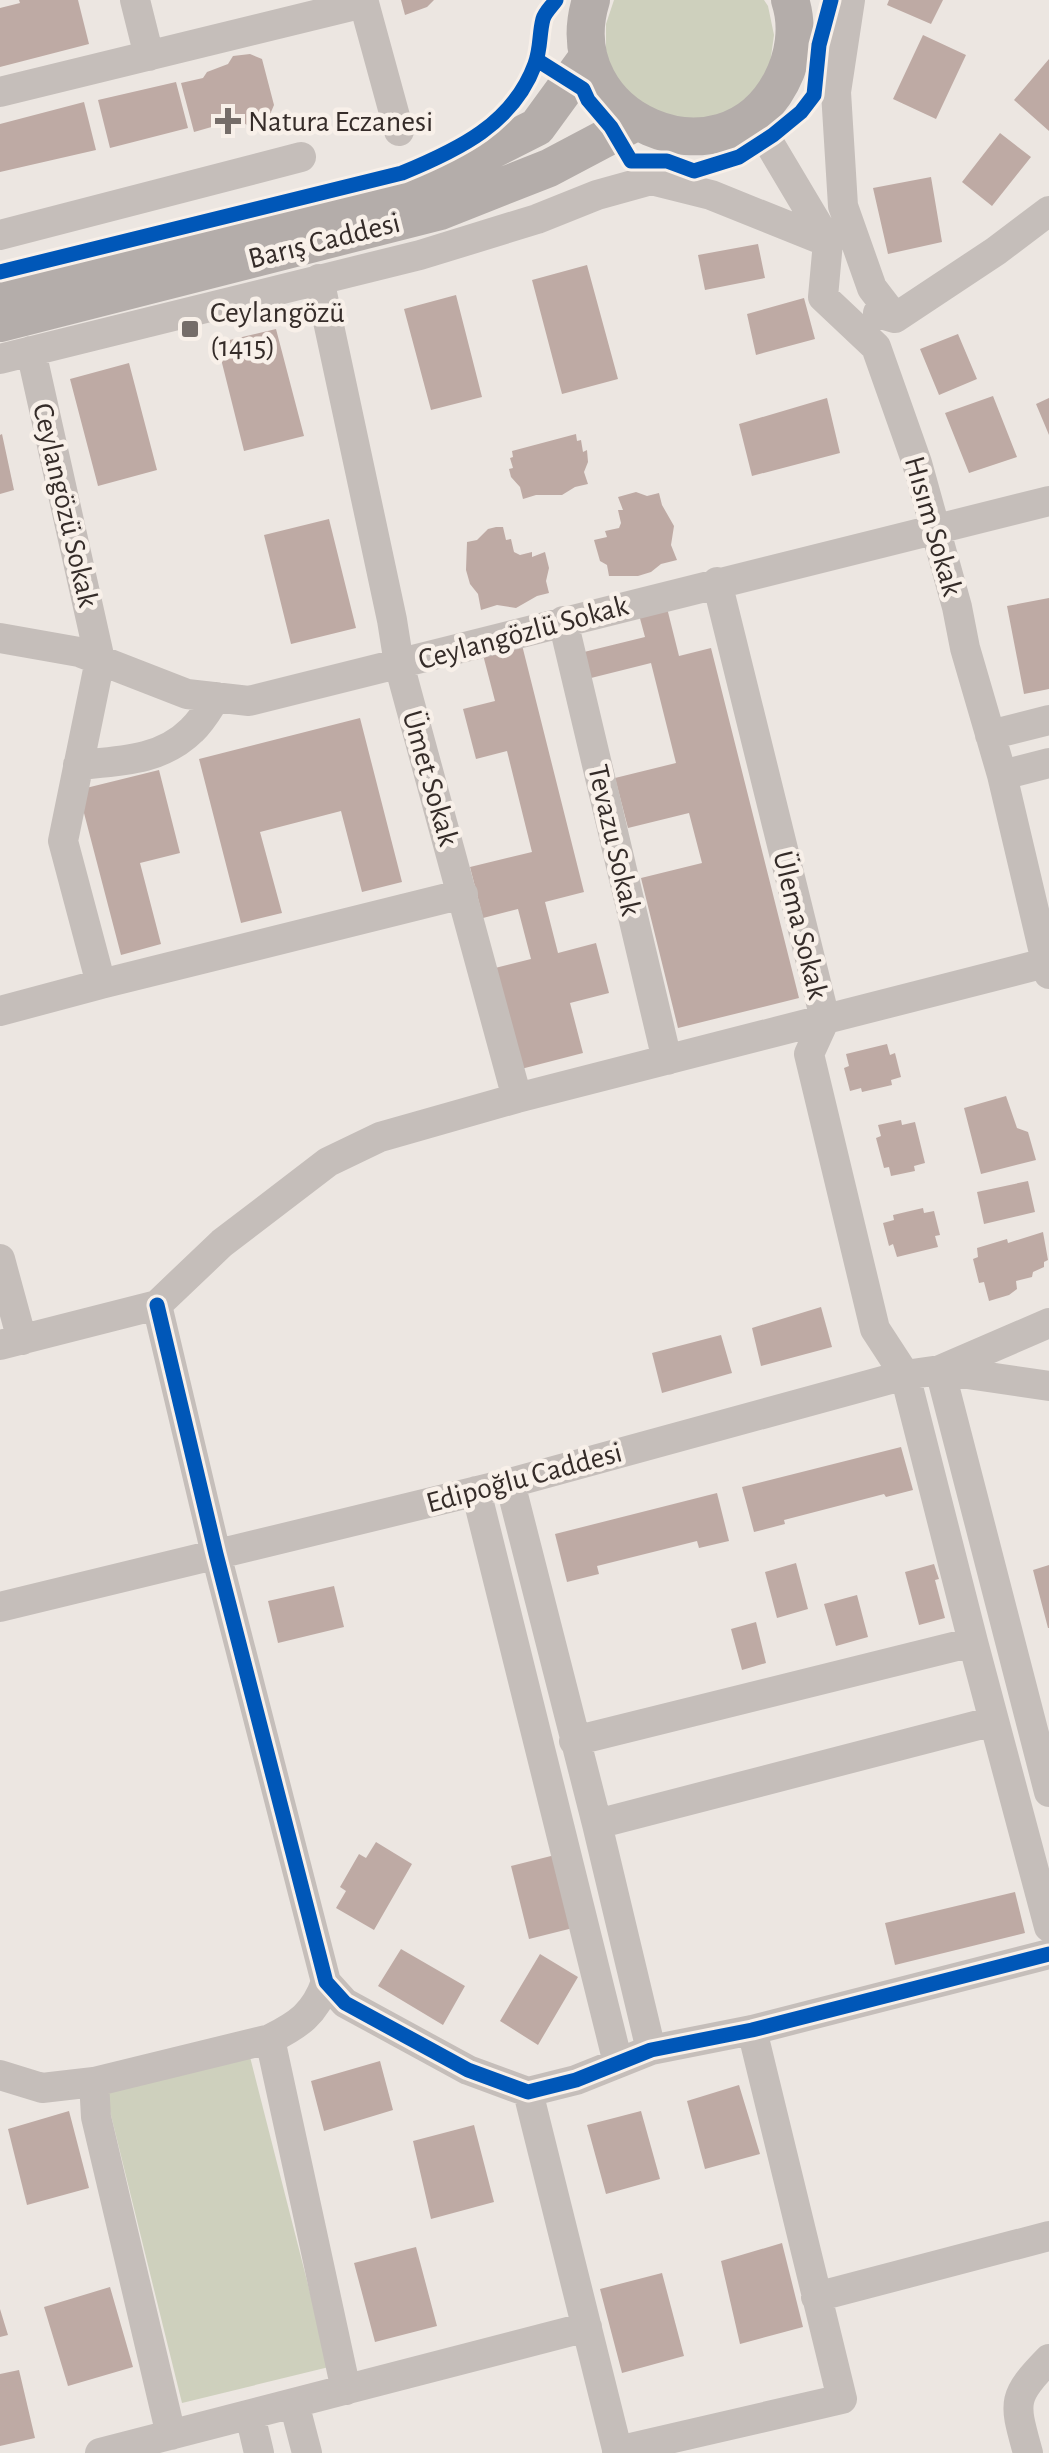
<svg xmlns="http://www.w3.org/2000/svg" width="1049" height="2453" viewBox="0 0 1049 2453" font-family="'Alegreya Sans',sans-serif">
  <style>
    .green { fill: #ced0bd }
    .building { fill: #beaaa4 }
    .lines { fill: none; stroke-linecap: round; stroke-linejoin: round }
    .minor { stroke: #c5beba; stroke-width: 30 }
    .major { stroke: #b4adaa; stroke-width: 38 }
    .cycleway-casing { stroke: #f8f0e9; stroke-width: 21 }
    .cycleway { stroke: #0057b8; stroke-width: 15 }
    .poi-dot { fill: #756d69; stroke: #f8f0e9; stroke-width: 4 }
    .labels { text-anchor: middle; stroke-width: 9; stroke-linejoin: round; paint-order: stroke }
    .poi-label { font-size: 30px; fill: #352c29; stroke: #f8f0e9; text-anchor: start }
    .street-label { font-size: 30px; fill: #352c29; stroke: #f8f0e9 }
  </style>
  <rect width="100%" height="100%" fill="#ece6e1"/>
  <path class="green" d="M614 0H764L768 6 774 35 770 64 757 90 736 110 710 121 653 115 613 76 606 51V24Z
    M249 2053 329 2367 182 2403 105 2091Z"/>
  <path class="building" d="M19 0H78L89 44 0 67V8L20 3Z
    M401 0H434L427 7 405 15Z
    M889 0H943L931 24 887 5Z
    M923 35 966 55 936 119 893 99Z
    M250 54 262 59 274 105 266 124 249 127 243 122H229L194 132 181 83 203 78 207 72 228 64 233 56Z
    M1049 59V131L1014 100Z
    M176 82 188 128 110 148 98 100Z
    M84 102 96 150 0 172V124Z
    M1000 133 1031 157 992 206 962 182Z
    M931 177 942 242 888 254 873 188Z
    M758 244 765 278 705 290 698 255Z
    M587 265 618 379 562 394 532 280Z
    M456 295 482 397 431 410 404 309Z
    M804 298 815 339 756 355 747 314Z
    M276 329 304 436 244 451 217 343Z
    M958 334 977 379 939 395 920 349Z
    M129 363 157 470 98 486 70 379Z
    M993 396 1017 457 969 473 945 413Z
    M827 398 840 453 752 476 739 424Z
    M1049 398V435L1036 404Z
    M2 434 14 490 0 494V435Z
    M576 434 577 441 581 440 583 452 587 450 588 462 584 472 588 484 575 487 562 495H536L523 499 520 487 511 477 509 469 513 468 510 458 513 457 512 451Z
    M636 492 647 496 659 493 662 505 674 526 671 545 677 560 661 564 651 572 638 576H609L607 565 600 561 594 540 607 537 605 531 619 528 621 523 618 510H623L618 497Z
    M329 519 356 628 291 644 264 535Z
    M496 527H503L506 540 511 539 514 552 520 555 532 552V557L545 552 549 568 546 581 549 593 537 596 516 608 497 605 481 610 478 594 470 584 466 570 467 542 477 540 488 529Z
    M1049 598V689L1024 694 1007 606Z
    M666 604 679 656 711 648 799 998 678 1028 641 878 702 863 689 813 628 828 615 778 676 763 651 663 591 678 584 652 645 637 638 611Z
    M521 641 584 892 545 902 558 953 596 943 609 993 570 1003 583 1053 521 1069 495 968 531 959 518 909 483 918 470 867 532 852 507 751 476 759 463 709 495 701 482 651Z
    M360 718 402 882 362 892 341 811 260 832 282 913 241 923 199 759Z
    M159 770 180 853 140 863 161 944 121 955 78 790Z
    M887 1044 890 1055 895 1053 901 1077 891 1080 892 1085 862 1092 861 1088 850 1091 844 1068 849 1066 846 1054Z
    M1006 1096 1017 1128 1028 1132 1036 1160 981 1174 964 1108Z
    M901 1120 902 1125 915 1122 925 1163 914 1166 915 1171 891 1176 889 1167 884 1168 876 1138 881 1136 878 1125Z
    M1028 1181 1035 1212 984 1224 977 1192Z
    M923 1208 924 1213 934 1211 940 1235 935 1236 938 1247 897 1257 893 1244 889 1246 883 1223 894 1220 893 1215Z
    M1043 1232 1048 1260 1044 1262V1267L1033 1272 1032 1277 1016 1281 1017 1289 1009 1295 989 1301 984 1282 979 1283 973 1259 978 1257 977 1248 1007 1239 1008 1243Z
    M821 1307 832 1347 761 1366 752 1328Z
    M721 1335 732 1373 662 1393 652 1353Z
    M901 1447 913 1490 886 1497 884 1494 784 1520 785 1524 754 1532 742 1487Z
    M717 1493 729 1541 699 1548 697 1541 597 1566 599 1574 567 1582 555 1534Z
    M796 1563 808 1609 777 1618 765 1572Z
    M934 1564 939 1579 935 1580 945 1618 919 1625 905 1572Z
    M1049 1565V1628H1048L1033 1570Z
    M334 1586 344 1627 278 1643 268 1601Z
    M857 1595 868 1637 836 1646 824 1604Z
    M756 1622 766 1663 742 1670 731 1629Z
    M376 1842 412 1864 374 1930 336 1908 346 1891 340 1887 359 1854 366 1858Z
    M555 1855 573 1928 529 1939 511 1866Z
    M1015 1892 1025 1933 895 1965 885 1923Z
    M401 1949 465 1986 443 2025 378 1986Z
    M540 1954 578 1977 538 2045 500 2021Z
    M380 2061 393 2110 324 2131 311 2081Z
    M739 2085 760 2154 705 2169 687 2101Z
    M69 2111 89 2188 27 2205 8 2129Z
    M641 2111 660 2179 606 2194 587 2125Z
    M474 2125 494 2202 431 2219 413 2141Z
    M782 2243 803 2327 740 2344 721 2261Z
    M416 2247 437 2326 375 2342 354 2263Z
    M662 2273 684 2356 622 2373 600 2289Z
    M110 2287 133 2367 68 2386 44 2307Z
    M0 2309 8 2335 0 2337Z
    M19 2370 35 2438 0 2446V2374Z"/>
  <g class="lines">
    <path class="minor" d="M135 0 149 56
      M850 0 836 92 843 206 872 288 895 318
      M0 92 364 3 399 131
      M753 116 828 242 823 297 876 347 917 463 957 607 965 648 1002 775 1049 974
      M0 235 301 157
      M319 279 392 620 399 664 517 1098
      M878 313 895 318 996 251 1049 211
      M31 351 100 660 63 841 101 984 463 894
      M0 359 420 255 537 219 597 195 651 180 711 195 828 242
      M717 582 825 1019 809 1054 875 1329 905 1375 973 1642 1049 1927
      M563 621 667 1060
      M0 638 79 652 187 694 249 701 1049 501
      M990 735 1049 720
      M78 765C119 761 161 761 192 730 202 721 209 708 216 697
      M1002 775 1049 763
      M0 1011 101 984
      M0 1259 22 1340
      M157 1305 216 1554 326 1982 345 2003 468 2070 528 2092 576 2080 651 2050 752 2030 1049 1954
      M1049 1323 940 1370 1049 1792
      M0 1345 157 1305 222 1243 328 1162 380 1137 517 1098 1049 962
      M510 1483 597 1824 651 2050
      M476 1491 618 2063
      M0 1607 510 1483 905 1375 940 1370 1049 1386
      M574 1741 973 1642
      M597 1824 994 1721
      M326 1982C315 2014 298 2025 270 2039L346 2390
      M0 2075 42 2088 94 2082 270 2039
      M94 2082 96 2117 171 2435
      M528 2092 618 2453
      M816 2297 1049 2236
      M294 2403 307 2453
      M250 2415 259 2453
      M617 2451 842 2399 752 2030
      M100 2453 587 2327
      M1028 2453C1014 2402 1011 2398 1049 2359"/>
    <path class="major" d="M591 0C554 120 723 192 781 82 794 57 799 27 790 0
      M0 290 315 211 440 176 537 127 588 57
      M0 323 440 211 549 168 636 122"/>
    <g class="cycleway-casing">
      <path id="cycleway" d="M537 60 583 89 588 100 611 127 631 161H667L694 171 739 157 773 135 801 112 814 95 819 45 831 0
        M0 272 402 173C458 150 513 124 535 64 541 48 539 34 543 19 545 12 552 6 556 0
        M157 1305 216 1554 326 1982 345 2003 468 2070 528 2092 576 2080 651 2050 752 2030 1049 1954"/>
    </g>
    <use href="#cycleway" class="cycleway"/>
  </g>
  <g class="poi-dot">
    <path d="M223 106h10v10h10v10h-10v10h-10v-10h-10v-10h10z"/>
    <rect x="180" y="319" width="20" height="20" rx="5"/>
  </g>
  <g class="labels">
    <g class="poi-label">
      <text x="248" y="131">Natura Eczanesi</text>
      <text x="210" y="322">Ceylangözü<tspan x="210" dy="34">(1415)</tspan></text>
    </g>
    <g class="street-label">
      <text transform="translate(324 240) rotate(-14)" y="10">Barış Caddesi</text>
      <text transform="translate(66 505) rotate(77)" y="10">Ceylangözü Sokak</text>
      <text transform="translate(934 526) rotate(74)" y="10">Hısım Sokak</text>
      <text transform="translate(523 632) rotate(-15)" y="10">Ceylangözlü Sokak</text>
      <text transform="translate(431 778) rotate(74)" y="10">Ümet Sokak</text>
      <text transform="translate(615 840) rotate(77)" y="10">Tevazu Sokak</text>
      <text transform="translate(801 925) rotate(76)" y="10">Ülema Sokak</text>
      <text transform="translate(524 1477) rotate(-15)" y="10">Edipoğlu Caddesi</text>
    </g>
  </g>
</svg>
